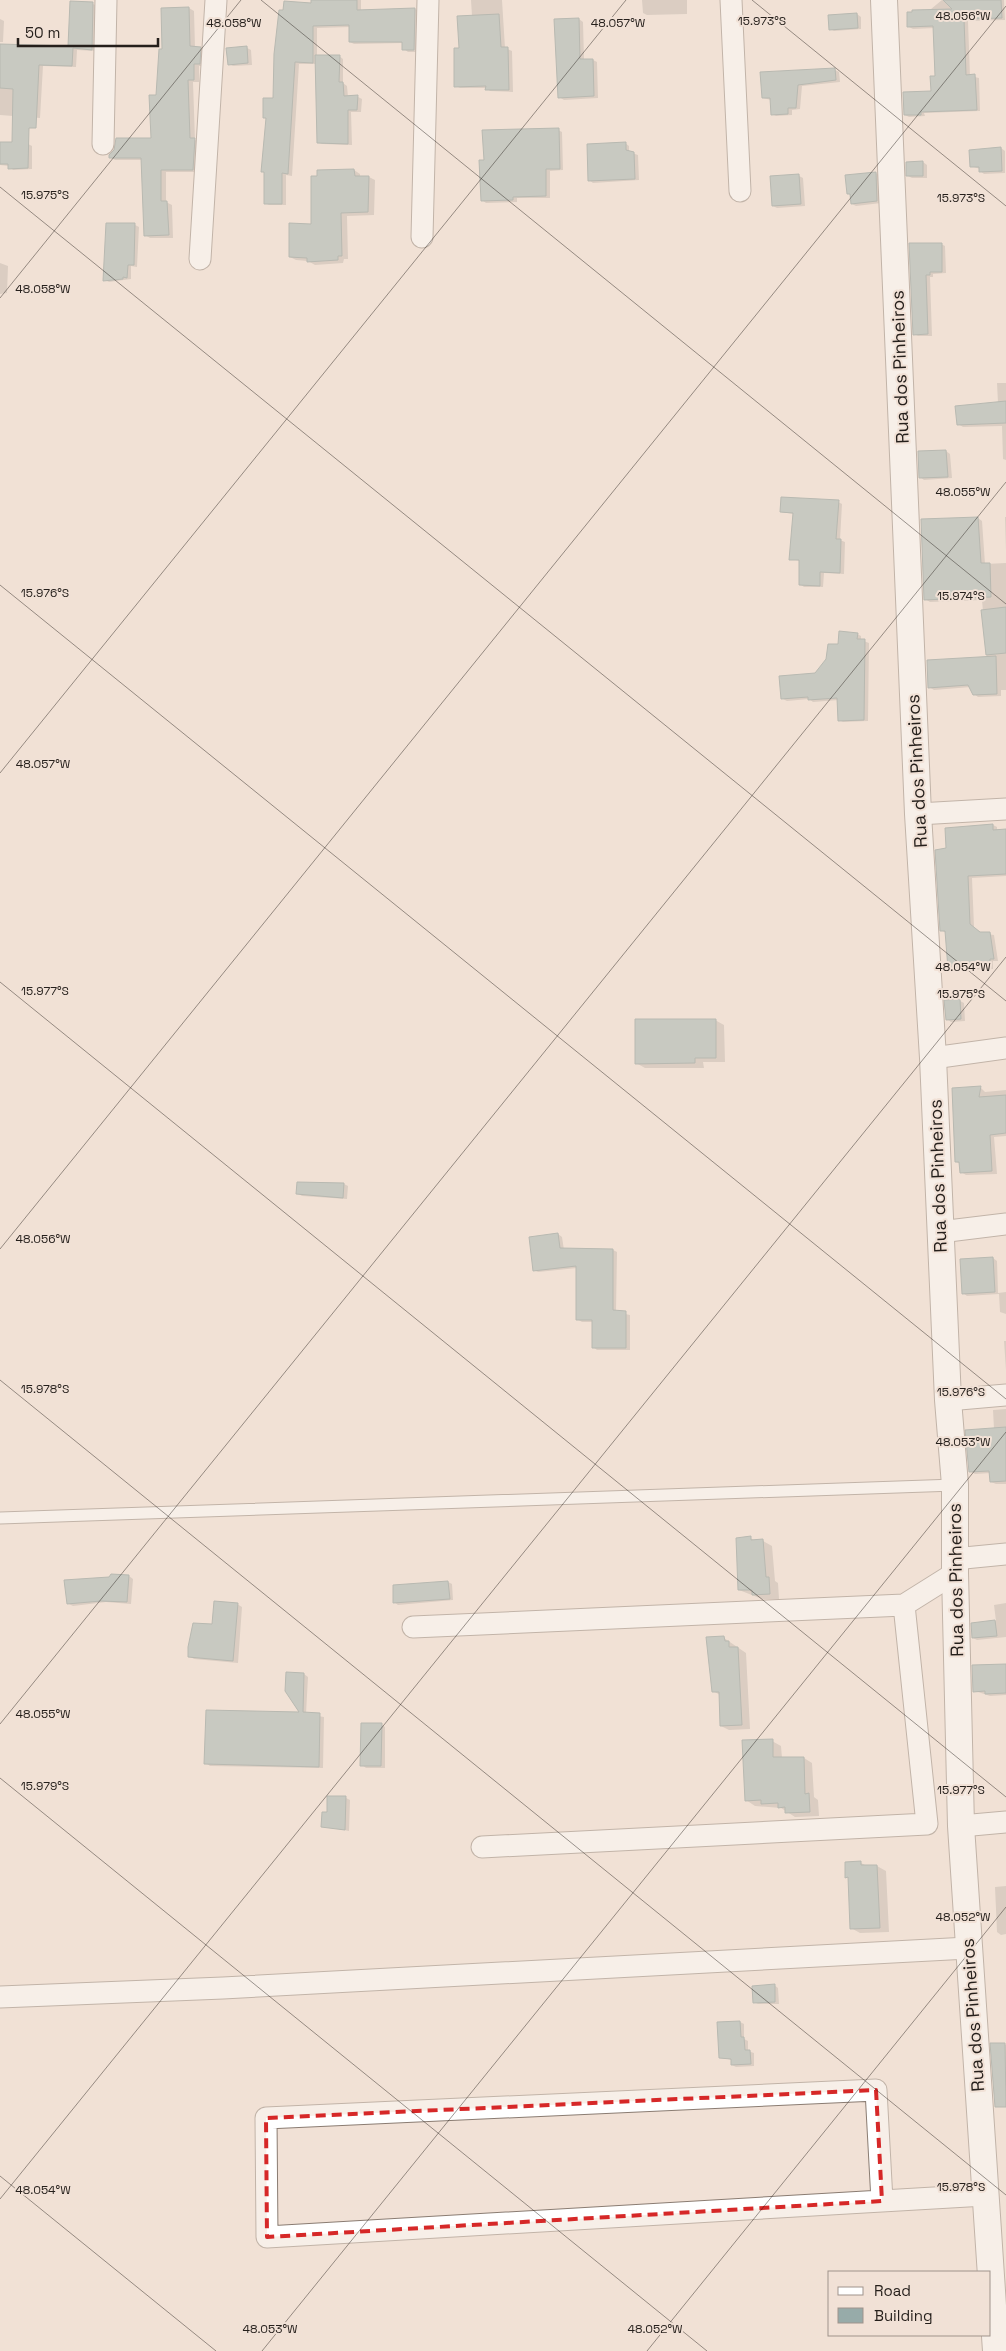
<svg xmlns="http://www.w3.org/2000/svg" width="1006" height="2351" viewBox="0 0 1006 2351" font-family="'Space Grotesk',sans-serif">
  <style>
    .shadow { fill: #0003 }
    .building { fill: #97aba9; stroke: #748785 }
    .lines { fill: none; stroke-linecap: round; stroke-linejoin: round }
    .service-casing { stroke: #8a7c72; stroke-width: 13 }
    .minor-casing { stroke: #8a7c72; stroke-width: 23 }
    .tertiary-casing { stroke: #8a7c72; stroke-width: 28 }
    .service { stroke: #fff; stroke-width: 11 }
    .minor { stroke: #fff; stroke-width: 21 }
    .tertiary { stroke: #fff; stroke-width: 26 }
    .marked { fill: none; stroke: #d62828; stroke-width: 4; stroke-dasharray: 10 6; stroke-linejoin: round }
    .ticks { fill: none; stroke: #251f1b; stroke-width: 1; stroke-opacity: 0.45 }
    .labels { text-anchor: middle; stroke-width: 4; stroke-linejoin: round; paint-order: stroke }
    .street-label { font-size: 18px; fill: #251f1b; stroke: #f1e1d6 }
    .ticks-label { font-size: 12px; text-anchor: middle; fill: #251f1b; stroke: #f1e1d6; stroke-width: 4; stroke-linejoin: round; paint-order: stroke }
  </style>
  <rect width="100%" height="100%" fill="#f1e1d6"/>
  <path class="shadow" d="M316 0H361V11L415 9 419 11 418 52H408L404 49V43L354 44 350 42V27L317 28V56H339L343 59V83L347 86 348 97H358L362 99 361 112H351L352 145 322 144 318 142 317 64H299L292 176 286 175V205H269L265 203V173L263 172 267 119 265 118 274 100 312 5Z
    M471 0H502L505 48 512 51 513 92 490 91 487 88H460L456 86 460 49 472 16Z
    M642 0H687V14L647 15 643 13Z
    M942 0H1004L1005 20 968 21 970 76 979 78 980 111 924 113 925 116 909 117 905 115 932 92 936 77 935 28 913 29 909 27Z
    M72 2 93 4 97 6 96 51 77 50 76 67 43 66 40 118 0 115V45L70 48Z
    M189 8 194 11 195 48 205 51 204 66H199V82H193L195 140 200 142 198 172H166V202L172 205 173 238H150L145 235 143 160H115L110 157 152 140 163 51Z
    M857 14 861 17V29L834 31 830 29Z
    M0 19 4 21 3 42H0Z
    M579 19 583 22 584 60H593L597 62 598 98 564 100 559 97Z
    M247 48 251 50 252 65 233 66 229 64Z
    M835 70 839 72 840 82 802 86 800 109 792 110V115L776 116 772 114 771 100 763 98Z
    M558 130 562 132 563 170 550 171V198H517V202L486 203 482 200 486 161Z
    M0 143 28 144 32 146V169L13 170 9 166 0 165Z
    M625 143 629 146V152L638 155 639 180 593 183 589 180Z
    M1001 148 1005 151V173L984 174 980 171V169L971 166Z
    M923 162 927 165V178H912L908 176Z
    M354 170 360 174V177H369L375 180 374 215 347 216 348 259H344L343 263 315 265 308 261 296 260 290 257Z
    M876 173 880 176 881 203 856 206 852 204 851 195 848 193Z
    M799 176 803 178 805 206 777 208 773 206Z
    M135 225 139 227 137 267 131 266V279L109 282 105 280Z
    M910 244H941L945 246 946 273 933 274V277H930L932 336H918L914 334Z
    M0 263 8 266 7 293 0 294Z
    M997 383H1006V460L1003 459 1002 426 963 427 958 424 998 403Z
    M946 451 950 454 952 478 924 480 920 477Z
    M838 502 842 504 840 540 845 542 844 574 824 573 823 587H804L800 584 801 561 790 559 794 514 781 512Z
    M1005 517H1006V551Z
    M978 518 982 521 985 564 1006 563V690H1001V696L978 697 974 694 971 687 934 690 929 687 987 658 982 600 930 602 925 599Z
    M857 634 861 636V640L869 643 868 721 843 722 839 720V700L813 702 809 699 787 701 783 699 815 675 839 645Z
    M993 825 997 827V831L1006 830V876L972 878 974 927 981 933 994 935 998 961H993V969L953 970 949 968 946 933 941 930 947 849Z
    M960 1001 964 1003 965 1021 951 1022 947 1019Z
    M715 1020 724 1025 725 1062H703L704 1068H645L636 1063Z
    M981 1088 985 1092 1006 1090V1136L994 1137 997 1174 966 1175 961 1172V1164L956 1162 953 1089Z
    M344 1184 348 1186 347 1199 302 1196 297 1193Z
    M558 1234 562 1237 564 1250H613L617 1252 616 1312 630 1315V1350H597L593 1347V1322H582L577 1319V1268L538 1272 534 1270Z
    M993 1258 997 1261 998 1293 1006 1292V1314L1000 1312 999 1294 967 1296 963 1293Z
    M1004 1341H1006V1370Z
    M1006 1409V1484H996L991 1482V1473L975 1474 970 1471 994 1429 993 1410Z
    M750 1538 756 1541H763L772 1546 775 1581 778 1583 779 1599H762L739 1590Z
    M129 1576 133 1579 131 1604 106 1602 73 1606 69 1604Z
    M448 1582 452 1584 453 1600 398 1605 394 1602Z
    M1006 1603V1637L977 1640 973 1638 972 1624 996 1621 994 1605Z
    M237 1604 242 1607 238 1663 194 1659 189 1656 213 1625Z
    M724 1638 746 1653 750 1729 729 1730 721 1726 720 1695 713 1691Z
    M1006 1665V1695L990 1696 975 1691Z
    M304 1674 308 1677 306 1714 324 1717 323 1768 210 1766 206 1763 301 1713Z
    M381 1724 385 1727V1768H366L362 1765Z
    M772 1741 781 1746 782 1758H804L812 1763 814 1797 818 1800 819 1816 795 1817 781 1808 755 1806 746 1800Z
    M346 1798 350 1800 349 1831 323 1826 329 1814Z
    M861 1863 867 1866H877L886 1871 889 1932 860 1933 851 1928 849 1878 846 1877Z
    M1006 1886V1934L1001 1935 997 1932 995 1887Z
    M774 1985 778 1988 779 2004H758L754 2002Z
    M740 2022 744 2024V2039L748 2041V2051L754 2053V2066L736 2067 732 2065V2060L720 2057Z
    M1004 2044 1006 2045V2085L999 2086Z"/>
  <path class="building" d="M311 0H357V10L415 8 414 50H402V42H349V25L313 26V63L295 62 288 174 282 173V204H264V172H261L266 118H263V98H273L274 54 279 10H283L284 1 311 3Z
    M943 0H1001L1002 18 964 19 966 75 975 74 977 110 921 112V115H904L903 92 931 91 930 76H935L933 26 907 27V12H912V10L952 9Z
    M70 1 93 2 92 50 73 48 72 66 39 65 36 128H29L28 168 8 169V164H0V142H12L13 89 0 88V44L68 46Z
    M189 7 190 46 201 47 200 64H194V80H188L190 138H195L193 170H161V201H167L169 235 144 236 141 158H109V155L114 150 116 138H151L149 95H156L159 49H162L161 8Z
    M857 13 858 28 829 30 828 15Z
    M499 14 501 47H508L509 90H485L486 86 454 87V48H459L457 16Z
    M579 18 580 59H593L594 96 558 98 554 19Z
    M247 46 248 63 228 65 226 48Z
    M315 55H340L339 82H343L344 96 358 95 357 110H348V144L317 143Z
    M835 68 836 80 798 85 796 108H788V114L771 115 770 98H762L760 72Z
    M559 128 560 169H546V196L513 197V200L481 201 479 160H484L482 130Z
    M626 142V150L634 152 635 179 588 181 587 144Z
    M1001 147 1002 171 979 172V167H970L969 150Z
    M923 161V176H906V162Z
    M354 169 355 176H369L368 212 341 213 342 256H338V260L307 262V258L289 257V223L311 224V176H317V170Z
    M876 172 877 201 851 204 850 194H847L845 175Z
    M799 174 801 204 772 206 770 176Z
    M106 223H135L134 265H128L127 278 123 277V279L103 281Z
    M909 243H942V272H930V275H926L928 334 913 335Z
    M1006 401V423L957 425 955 406Z
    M946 450 948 477 919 478 918 451Z
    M781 497 839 500 836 539H841L840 573 820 572V586L799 585V560H789L793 513 780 512Z
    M978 517 981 563H990L991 597 924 600 921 519Z
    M1006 607V653L986 655 981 610Z
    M839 631 858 633 857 639H865L864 720 838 721 837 698 808 700V697L781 699 779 676 815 673 826 659 828 644H838Z
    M996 656 997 694 973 695 968 685 928 688 927 660Z
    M993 824V830L1006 829V874L968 876 970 924 980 932H990L994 959H990V967L948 969 945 931H940L935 850 946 848 945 828Z
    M960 999 961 1019 946 1020 944 1000Z
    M635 1019H716V1058H695V1063L635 1064Z
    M981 1086 979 1097 1006 1095V1133L990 1135 992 1171 960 1173 959 1162H955L952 1088Z
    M297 1182 344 1183 343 1198 296 1194Z
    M558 1233 560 1248 613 1249V1310L626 1311V1348H592V1320H576V1266L533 1271 529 1237Z
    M993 1257 995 1292 962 1294 960 1259Z
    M1006 1427V1481L990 1482 989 1471 969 1472 965 1430Z
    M751 1536V1540L763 1539 766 1577H769L770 1594 752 1595V1590H738L736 1538Z
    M111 1574 129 1575 127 1602 101 1601 67 1604 64 1580 109 1577Z
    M448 1581 450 1599 393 1603V1585Z
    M214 1601 238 1603 233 1661 188 1657V1647L193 1623 212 1624Z
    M995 1620 997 1636 972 1638 971 1623Z
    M724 1636 725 1641H729V1647H738L742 1725 720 1726 719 1692H712L706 1637Z
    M1006 1664V1693L985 1694V1691L973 1692 972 1665Z
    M286 1672 304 1673 303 1712 320 1713 319 1767 204 1764 206 1710 299 1712 285 1691Z
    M361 1723H382L381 1766H360Z
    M773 1739V1757H804L805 1794 809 1793 810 1812 785 1813V1807L778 1808V1803L761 1804V1800L745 1801 742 1740Z
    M327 1796H346L345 1830 321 1827 322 1812H327Z
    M861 1861V1865H877L880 1928 850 1929 848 1877 845 1878V1862Z
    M775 1984V2002L753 2003 752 1986Z
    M740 2021 741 2037H744L745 2050H750L751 2064 731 2065V2059L719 2058 717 2022Z
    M990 2043H1005L1006 2107H995Z"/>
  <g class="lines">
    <g class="service-casing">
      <path id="service" d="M0 1518 955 1485"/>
    </g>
    <g class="minor-casing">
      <path id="minor" d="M731 0 740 191
        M103 144 106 0
        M422 237 428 0
        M200 259 216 0
        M918 814 1006 809
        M933 1058 1006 1048
        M940 1232 1006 1224
        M948 1400 1006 1395
        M954 1559 1006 1554
        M904 1605 955 1573
        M413 1627 904 1605 927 1824 482 1847
        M961 1826 1006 1822
        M0 1997 223 1988 968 1948
        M882 2201 876 2090 266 2118 267 2237 985 2195"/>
    </g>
    <g class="tertiary-casing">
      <path id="tertiary" d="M884 0 918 814 933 1058 948 1400 955 1485V1573L961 1826 996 2351"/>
    </g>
    <use href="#service" class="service"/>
    <use href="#minor" class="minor"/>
    <use href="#tertiary" class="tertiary"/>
  </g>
  <path d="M0 0H1006V2351H0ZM876 2090 882 2201 267 2237 266 2118Z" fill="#f1e1d6" fill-opacity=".55" fill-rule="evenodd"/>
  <path class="marked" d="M876 2090 882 2201 267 2237 266 2118Z"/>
  <path class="ticks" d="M261 0 1006 604M752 0 1006 206M0 187 1006 1001M0 298 241 0M0 585 1006 1399M0 773 626 0M0 982 1006 1797M0 1249 1006 6M0 1380 1006 2195M0 1724 1006 482M0 1778 707 2351M0 2176 216 2351M0 2199 1006 957M262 2351 1006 1432M647 2351 1006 1907"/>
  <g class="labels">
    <g class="street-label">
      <text transform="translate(900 367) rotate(-92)" y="6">Rua dos Pinheiros</text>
      <text transform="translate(917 771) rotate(-93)" y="6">Rua dos Pinheiros</text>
      <text transform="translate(938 1176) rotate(-92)" y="6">Rua dos Pinheiros</text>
      <text transform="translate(956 1580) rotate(-91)" y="6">Rua dos Pinheiros</text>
      <text transform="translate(973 2015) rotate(-94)" y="6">Rua dos Pinheiros</text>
    </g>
  </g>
  <g class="ticks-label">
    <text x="963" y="20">48.056°W</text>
    <text x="762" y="25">15.973°S</text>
    <text x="618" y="27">48.057°W</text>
    <text x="234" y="27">48.058°W</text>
    <text x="45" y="199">15.975°S</text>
    <text x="961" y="202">15.973°S</text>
    <text x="43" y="293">48.058°W</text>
    <text x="963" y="496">48.055°W</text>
    <text x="45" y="597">15.976°S</text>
    <text x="961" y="600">15.974°S</text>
    <text x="43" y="768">48.057°W</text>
    <text x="963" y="971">48.054°W</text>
    <text x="45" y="995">15.977°S</text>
    <text x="961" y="998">15.975°S</text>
    <text x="43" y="1243">48.056°W</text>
    <text x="45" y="1393">15.978°S</text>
    <text x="961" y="1396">15.976°S</text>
    <text x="963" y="1446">48.053°W</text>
    <text x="43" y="1718">48.055°W</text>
    <text x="45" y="1790">15.979°S</text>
    <text x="961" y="1794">15.977°S</text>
    <text x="963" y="1921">48.052°W</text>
    <text x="961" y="2191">15.978°S</text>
    <text x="43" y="2194">48.054°W</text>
    <text x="270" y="2333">48.053°W</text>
    <text x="655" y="2333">48.052°W</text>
  </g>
  <rect x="828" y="2271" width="162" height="65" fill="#f1e1d6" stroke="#9f938b"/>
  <rect x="838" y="2287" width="25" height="8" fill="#ffffff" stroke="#9f938b"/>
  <text x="874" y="2296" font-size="15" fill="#251f1b">Road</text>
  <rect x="838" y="2308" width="25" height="15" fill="#97aba9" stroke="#9f938b"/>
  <text x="874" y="2321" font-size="15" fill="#251f1b">Building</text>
  <path d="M18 38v8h140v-8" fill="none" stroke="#251f1b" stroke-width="2.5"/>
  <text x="25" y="38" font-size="15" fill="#251f1b" stroke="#f1e1d6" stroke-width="4" paint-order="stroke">50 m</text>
</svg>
